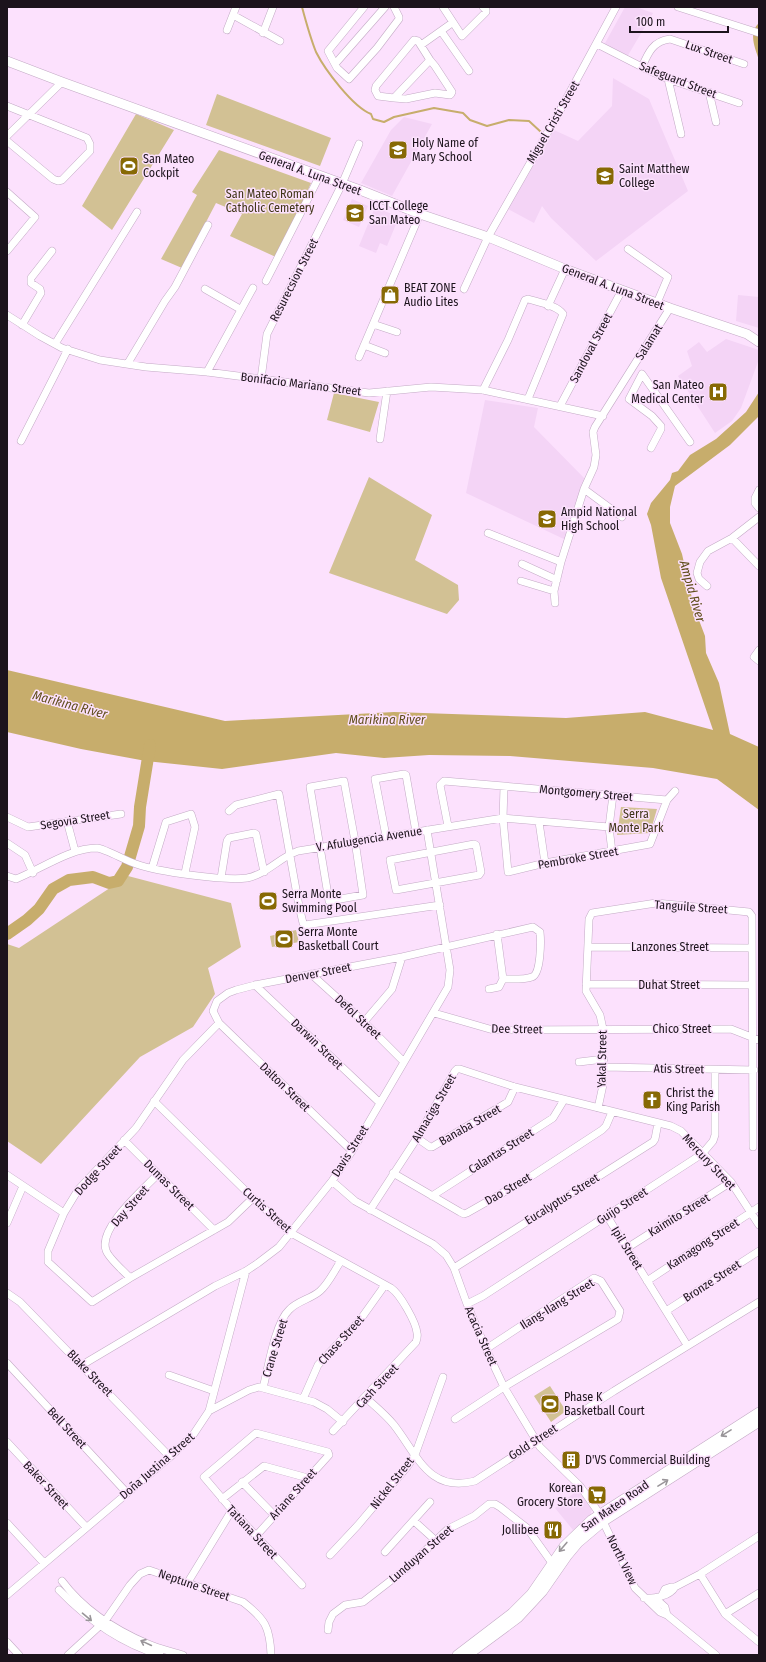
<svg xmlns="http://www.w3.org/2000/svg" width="766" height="1662" viewBox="0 0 766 1662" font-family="'Fira Sans Condensed',sans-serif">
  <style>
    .built { fill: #f4d4f6 }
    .green { fill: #d2c194 }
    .water { fill: #c7ad6c }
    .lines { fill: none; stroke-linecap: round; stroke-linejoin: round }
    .stream { stroke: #c7ad6c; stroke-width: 2 }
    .river { stroke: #c7ad6c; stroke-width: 12 }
    .minor-casing { stroke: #c3aac5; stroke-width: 8 }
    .major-casing { stroke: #c3aac5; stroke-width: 10 }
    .minor { stroke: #fff; stroke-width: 7 }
    .major { stroke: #fff; stroke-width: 9 }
    .oneway { stroke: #999599 }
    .labels { text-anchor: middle; stroke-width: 3; stroke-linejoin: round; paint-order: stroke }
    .street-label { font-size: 12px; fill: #1c131c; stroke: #fce1fd }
    .poi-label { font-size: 12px; fill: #1c131c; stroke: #fce1fd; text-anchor: start }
    .park-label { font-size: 12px; fill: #3f3416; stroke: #fce1fd }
    .water-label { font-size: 13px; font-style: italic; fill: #604e1c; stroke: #fce1fd }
  </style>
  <rect width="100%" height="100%" fill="#fce1fd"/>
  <path class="built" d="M625 7H636L653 13 627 57 604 45Z
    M613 78 649 99 688 191 596 261 551 218 542 206 534 223 508 209 554 130 578 141 612 106Z
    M404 117 432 124 392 196 361 183 391 130Z
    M352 199 368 206 359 227 343 220Z
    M375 207 399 217 387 246 380 243 376 253 359 246Z
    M738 295 759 297V328L736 321Z
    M726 339 759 350V359L741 408 732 421 715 433 678 376 692 366 687 351 699 342 707 352Z
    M485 400 538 408 534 427 587 481 566 540 466 493Z
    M578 1490 592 1510 590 1516 573 1530 555 1508Z"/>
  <path class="green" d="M217 94 331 138 320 166 206 125Z
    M136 114 174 130 112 230 82 206Z
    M219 150 311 183 278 258 230 236 242 214 216 203 182 268 161 259 197 195 192 192Z
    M334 393 379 402 370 432 327 420Z
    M369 477 432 515 415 560 458 585 459 600 447 614 329 573Z
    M621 807 657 809 650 833 617 835Z
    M128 876 231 903 241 947 208 968 215 994 193 1027 140 1057 41 1164 7 1141V944L19 948Z
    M296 930 299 942 272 947 270 936Z
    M550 1386 566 1411 551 1422 534 1396Z"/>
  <path class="water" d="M759 23V60C755 48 748 33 759 23Z
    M759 392V416L730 445 675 486 670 507V523L682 554 694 607 705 636 706 653 719 683 730 734 759 747V810L717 779 653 768 510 756 429 755 384 758 336 753 222 769 146 761 81 749 7 732V670L225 721 394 712 566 718 645 712 713 730 661 578 651 525 647 514 651 503 670 480 672 473 678 471 690 455 716 439 746 412Z
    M264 893 277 901 271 910 259 902Z"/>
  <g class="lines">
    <path class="stream" d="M302 7C306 22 310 37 316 52 325 70 353 107 371 114L373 119 384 122 394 117 434 108 463 113 470 120 487 126 509 120 529 121 542 133"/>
    <path class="river" d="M7 934 27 920 39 909 53 889 69 880 93 877 109 883 118 881 127 867 139 826 140 807 150 745"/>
    <g class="minor-casing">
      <path id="minor" d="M364 7 328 51 337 68 349 79 377 48 399 19V17L394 7
        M443 7 462 36 486 12V10L483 7
        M678 7 759 33
        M233 15 280 41
        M227 30 236 7
        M441 31 469 71
        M263 33 273 7
        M414 40 418 41 430 60 394 98 378 96 375 90 376 86Z
        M597 44 642 67 668 79 739 103
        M421 45 452 23
        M335 64 385 7
        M642 67C648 53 653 41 670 39L744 64
        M668 79 681 134
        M709 92 716 122
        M394 98 406 99 435 93 450 95 451 94 452 92 435 66 430 60
        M7 106 87 138 90 144V151L62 180 58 181 53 179 7 141
        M7 136 62 82
        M7 192 35 217 7 251
        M628 249 668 277 657 303
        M266 281 319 177
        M205 289 240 309
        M464 289 488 237 557 116 616 7
        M548 306 565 269
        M7 315 40 336 62 348 100 360 146 367 207 372 369 393 431 387 483 390 603 416
        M373 324 397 332
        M22 325 41 293 40 289 31 283V278L52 251
        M55 344 137 212
        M364 345 385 353
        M359 357 420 214
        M128 363 165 301 175 287 208 225
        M207 372 253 288
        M261 379 267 334 342 184 359 144
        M483 390 508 340 525 300 528 299C538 302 557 305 563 314L528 399
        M560 406 622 290
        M380 439 387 391
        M21 441 68 349
        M651 448 661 429V426L652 416 629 399 642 374 690 442
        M584 489 622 517
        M759 490 755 498V503L759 508
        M488 533 561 562
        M732 538 759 566
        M522 564 557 580
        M521 581 554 591
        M707 586 699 579 697 573 700 562 708 551 732 538 759 517
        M555 603 554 591 561 562 584 489 594 467 596 455 593 432 595 427 670 308
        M759 650 754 657 759 661
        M344 781 355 841 363 895 329 901 310 787Z
        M504 787 503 818 508 872 545 863 650 844 667 800 675 791
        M229 811 236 805 279 794 299 906 303 923 305 925 440 905
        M7 817 28 827 121 814
        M67 821 75 851
        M539 822 545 863
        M448 826 440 785 444 781 667 800
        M386 836 375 779 404 774 406 775 416 832
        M7 843 25 855 33 873
        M474 844 476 845 481 872 479 875 396 890 390 860Z
        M612 852 609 827 613 795
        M152 868 166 822 191 814 195 827 185 873
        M7 876 16 879C41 869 70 848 97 848 106 849 126 861 136 864 158 872 225 881 247 878 267 874 280 857 298 851L503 818 609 827
        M221 878 227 841 229 838 254 833 256 834 264 872
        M588 947 752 948
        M311 974 364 1022 404 1062
        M586 984 752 985
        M255 985 380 1103
        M489 989 499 987 503 979 497 934
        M434 1013 493 1030 731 1029 759 1040
        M364 1022 392 989 402 957
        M219 1023 183 1060 136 1128 78 1190 64 1213 48 1251V1262L92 1302 130 1278 228 1222 253 1198
        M579 1062 604 1059
        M604 1067 754 1070
        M154 1101 253 1198 291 1233 391 1288C400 1294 416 1322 417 1333 418 1336 417 1339 416 1342L333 1431
        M598 1108 603 1085V1029L600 1015 586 991 589 919 592 913 656 903 749 912 752 916 753 1147
        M417 1138 430 1147H432L508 1102 515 1087
        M124 1140 214 1230
        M352 1151 219 1023 213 1011 217 1001 228 993 236 990 255 985 402 957 533 927 540 932C541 941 541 974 532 977 524 980 512 979 503 979
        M393 1173 460 1212 464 1214 467 1213 527 1179 602 1130 606 1126 612 1112
        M7 1175 64 1213
        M332 1181 355 1201 433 1244 446 1255 454 1268 467 1304 486 1349 504 1387 540 1447 580 1486 599 1513 635 1588 660 1612 667 1615 716 1655
        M432 1196 553 1118 564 1100
        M370 1210 417 1138 455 1071 457 1069H460L515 1087 671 1126 681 1131 731 1182 759 1225
        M607 1216 687 1345
        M7 1223 23 1186
        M627 1248 731 1182
        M454 1268 653 1142 655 1139 658 1123
        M130 1278C124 1271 108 1258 106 1250 98 1228 143 1190 158 1174
        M647 1281 759 1207
        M7 1293 20 1302 170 1457
        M467 1304 483 1296 702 1154 713 1141 715 1135V1070
        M666 1311 759 1251
        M7 1363 127 1493
        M82 1365 215 1286 246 1271 258 1263 279 1247 332 1181 352 1151 448 987 450 970 427 830
        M169 1375 214 1391
        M263 1388C268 1369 275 1323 289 1310 297 1301 311 1299 320 1291 329 1283 334 1271 341 1261
        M366 1398C376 1407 386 1415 394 1425 418 1456 429 1493 475 1481L614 1391 759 1302
        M303 1399 318 1365 360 1320 385 1285
        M209 1411 249 1390 259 1387 314 1402 327 1409 343 1422
        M455 1419 504 1387 618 1319 620 1311 601 1281 594 1278 486 1349
        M7 1442 86 1527
        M242 1482 274 1515
        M222 1499 264 1466 308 1478
        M414 1521 435 1540
        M7 1523 44 1563
        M256 1536 329 1455 328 1452 256 1433 204 1477 232 1510 302 1585
        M385 1552 430 1502
        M330 1555 358 1525 407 1467 415 1455 443 1377
        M700 1574 725 1614 759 1642
        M62 1581C83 1609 115 1630 148 1644 159 1649 171 1651 183 1655
        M188 1582 232 1510
        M59 1590C88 1620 120 1643 160 1655
        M7 1595 170 1457 193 1435 209 1411 246 1271
        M662 1595 665 1589 671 1587H675L700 1574 759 1536
        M644 1598C654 1599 670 1596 675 1587
        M655 1598 665 1607 667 1615
        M725 1614 759 1593
        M328 1630 329 1622 333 1614 345 1605 363 1602 407 1568 448 1529 474 1516 489 1504H495L500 1507 527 1528 552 1563
        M7 1642 19 1655
        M68 1655 105 1621 130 1585 140 1574 149 1570 243 1602C265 1619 270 1627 271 1655"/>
    </g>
    <g class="major-casing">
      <path id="major" d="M7 61 62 82 360 190 420 214 488 237 565 269 670 308 747 334 759 342
        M457 1655 512 1613 531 1594 564 1546 591 1520 759 1412
        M468 1655 518 1618 531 1604 543 1591 568 1555 578 1543 604 1521 759 1422"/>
    </g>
    <use href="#minor" class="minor"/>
    <use href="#major" class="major"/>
  </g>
  <defs><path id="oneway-shaft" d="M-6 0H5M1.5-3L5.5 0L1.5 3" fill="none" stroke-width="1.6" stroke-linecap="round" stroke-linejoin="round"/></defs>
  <g class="oneway">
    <use href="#oneway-shaft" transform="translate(726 1433) rotate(148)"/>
    <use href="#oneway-shaft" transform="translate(663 1483) rotate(-32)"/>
    <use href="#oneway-shaft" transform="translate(563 1547) rotate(130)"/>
    <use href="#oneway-shaft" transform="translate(87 1617) rotate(40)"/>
    <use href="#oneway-shaft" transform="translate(146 1643) rotate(-155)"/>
  </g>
  <defs>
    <g id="school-square" transform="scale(1)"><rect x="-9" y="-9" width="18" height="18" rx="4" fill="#876904" stroke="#fce1fd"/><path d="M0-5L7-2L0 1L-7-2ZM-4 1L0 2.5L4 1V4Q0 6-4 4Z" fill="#fff"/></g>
    <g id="stadium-square" transform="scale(1)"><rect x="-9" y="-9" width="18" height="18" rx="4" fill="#876904" stroke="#fce1fd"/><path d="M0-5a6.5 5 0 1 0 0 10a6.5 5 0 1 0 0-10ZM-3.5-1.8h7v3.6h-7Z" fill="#fff"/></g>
    <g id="university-square" transform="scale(1)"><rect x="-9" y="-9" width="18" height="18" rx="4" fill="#876904" stroke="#fce1fd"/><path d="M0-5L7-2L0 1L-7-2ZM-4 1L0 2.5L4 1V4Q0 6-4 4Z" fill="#fff"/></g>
    <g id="shop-square" transform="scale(1)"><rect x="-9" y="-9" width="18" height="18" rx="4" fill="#876904" stroke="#fce1fd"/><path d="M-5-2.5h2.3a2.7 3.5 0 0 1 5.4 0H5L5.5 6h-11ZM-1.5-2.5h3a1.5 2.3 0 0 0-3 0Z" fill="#fff"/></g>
    <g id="hospital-square" transform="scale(1)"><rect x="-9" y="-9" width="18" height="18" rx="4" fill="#876904" stroke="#fce1fd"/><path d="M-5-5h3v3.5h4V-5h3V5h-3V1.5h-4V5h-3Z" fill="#fff"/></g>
    <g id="church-square" transform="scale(1)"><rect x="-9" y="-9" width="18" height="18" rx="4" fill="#876904" stroke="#fce1fd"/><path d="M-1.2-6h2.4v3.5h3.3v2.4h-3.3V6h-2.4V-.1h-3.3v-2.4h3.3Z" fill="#fff"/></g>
    <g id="building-square" transform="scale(1)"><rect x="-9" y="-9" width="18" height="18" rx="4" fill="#876904" stroke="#fce1fd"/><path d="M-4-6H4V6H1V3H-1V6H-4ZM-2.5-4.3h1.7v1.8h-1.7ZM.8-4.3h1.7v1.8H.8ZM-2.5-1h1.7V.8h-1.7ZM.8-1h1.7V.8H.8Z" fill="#fff"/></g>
    <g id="supermarket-square" transform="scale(1)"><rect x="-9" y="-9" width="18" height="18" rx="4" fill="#876904" stroke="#fce1fd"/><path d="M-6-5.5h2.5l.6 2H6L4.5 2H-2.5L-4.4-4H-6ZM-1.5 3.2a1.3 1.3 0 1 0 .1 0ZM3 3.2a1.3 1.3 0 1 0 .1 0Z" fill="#fff"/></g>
    <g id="restaurant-square" transform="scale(1)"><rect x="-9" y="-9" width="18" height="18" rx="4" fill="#876904" stroke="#fce1fd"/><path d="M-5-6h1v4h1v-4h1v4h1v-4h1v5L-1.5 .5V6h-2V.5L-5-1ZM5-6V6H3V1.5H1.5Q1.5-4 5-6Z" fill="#fff"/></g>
  </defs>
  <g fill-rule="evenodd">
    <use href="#school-square" x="398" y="150"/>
    <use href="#stadium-square" x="129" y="166"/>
    <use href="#university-square" x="605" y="176"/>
    <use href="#university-square" x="355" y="213"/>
    <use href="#shop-square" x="390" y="295"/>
    <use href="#hospital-square" x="718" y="392"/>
    <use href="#school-square" x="547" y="519"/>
    <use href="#stadium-square" x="268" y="901"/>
    <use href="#stadium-square" x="284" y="939"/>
    <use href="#church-square" x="652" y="1100"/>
    <use href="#stadium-square" x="550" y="1404"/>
    <use href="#building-square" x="571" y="1460"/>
    <use href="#supermarket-square" x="597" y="1495"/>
    <use href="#restaurant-square" x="553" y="1530"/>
  </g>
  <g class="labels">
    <g class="street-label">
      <text transform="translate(709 52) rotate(19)" y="4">Lux Street</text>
      <text transform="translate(678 80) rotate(21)" y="4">Safeguard Street</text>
      <text transform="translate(553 122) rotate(-60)" y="4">Miguel Cristi Street</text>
      <text transform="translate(310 173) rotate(20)" y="4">General A. Luna Street</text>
      <text transform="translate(294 280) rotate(-63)" y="4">Resurecsion Street</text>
      <text transform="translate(613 287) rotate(21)" y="4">General A. Luna Street</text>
      <text transform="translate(649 342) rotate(-58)" y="4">Salamat</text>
      <text transform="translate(591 348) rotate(-62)" y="4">Sandoval Street</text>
      <text transform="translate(301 384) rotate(7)" y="4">Bonifacio Mariano Street</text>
      <text transform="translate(586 793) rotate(5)" y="4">Montgomery Street</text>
      <text transform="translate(75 820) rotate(-9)" y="4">Segovia Street</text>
      <text transform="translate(369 839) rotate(-9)" y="4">V. Afulugencia Avenue</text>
      <text transform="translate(578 858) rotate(-10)" y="4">Pembroke Street</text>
      <text transform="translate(691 907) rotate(4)" y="4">Tanguile Street</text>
      <text x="670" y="951">Lanzones Street</text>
      <text transform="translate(318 973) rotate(-11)" y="4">Denver Street</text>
      <text x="669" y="989">Duhat Street</text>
      <text transform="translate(358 1017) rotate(43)" y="4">Defol Street</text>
      <text transform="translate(517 1029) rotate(1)" y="4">Dee Street</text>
      <text x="682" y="1033">Chico Street</text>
      <text transform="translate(317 1044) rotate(44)" y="4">Darwin Street</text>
      <text transform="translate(602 1059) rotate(-89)" y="4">Yakal Street</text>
      <text transform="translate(679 1069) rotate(1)" y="4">Atis Street</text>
      <text transform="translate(285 1087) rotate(44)" y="4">Dalton Street</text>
      <text transform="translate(434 1108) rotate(-60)" y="4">Almaciga Street</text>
      <text transform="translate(470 1125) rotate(-30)" y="4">Banaba Street</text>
      <text transform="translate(350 1151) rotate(-58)" y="4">Davis Street</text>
      <text transform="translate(501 1151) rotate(-32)" y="4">Calantas Street</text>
      <text transform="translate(709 1162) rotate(47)" y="4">Mercury Street</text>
      <text transform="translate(98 1170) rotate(-48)" y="4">Dodge Street</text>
      <text transform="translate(169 1185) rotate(45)" y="4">Dumas Street</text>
      <text transform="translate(508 1189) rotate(-30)" y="4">Dao Street</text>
      <text transform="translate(562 1199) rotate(-32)" y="4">Eucalyptus Street</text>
      <text transform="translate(130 1206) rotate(-49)" y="4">Day Street</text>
      <text transform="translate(622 1206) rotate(-33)" y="4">Guijo Street</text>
      <text transform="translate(267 1210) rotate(42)" y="4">Curtis Street</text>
      <text transform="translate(679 1215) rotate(-32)" y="4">Kaimito Street</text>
      <text transform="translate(703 1244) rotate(-33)" y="4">Kamagong Street</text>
      <text transform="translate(627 1248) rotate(58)" y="4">Ipil Street</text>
      <text transform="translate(712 1281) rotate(-33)" y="4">Bronze Street</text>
      <text transform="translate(557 1304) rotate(-32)" y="4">Ilang-Ilang Street</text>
      <text transform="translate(481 1336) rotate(66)" y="4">Acacia Street</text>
      <text transform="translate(341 1340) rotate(-48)" y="4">Chase Street</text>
      <text transform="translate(275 1348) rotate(-73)" y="4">Crane Street</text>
      <text transform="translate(90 1373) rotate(46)" y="4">Blake Street</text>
      <text transform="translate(377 1386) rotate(-47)" y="4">Cash Street</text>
      <text transform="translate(67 1428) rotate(47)" y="4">Bell Street</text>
      <text transform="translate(533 1442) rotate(-33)" y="4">Gold Street</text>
      <text transform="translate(157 1466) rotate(-41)" y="4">Doña Justina Street</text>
      <text transform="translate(392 1483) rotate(-52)" y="4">Nickel Street</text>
      <text transform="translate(46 1485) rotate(47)" y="4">Baker Street</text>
      <text transform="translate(293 1494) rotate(-48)" y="4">Ariane Street</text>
      <text transform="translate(615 1506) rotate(-35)" y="4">San Mateo Road</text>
      <text transform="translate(252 1532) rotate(47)" y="4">Tatiana Street</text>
      <text transform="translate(421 1554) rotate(-41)" y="4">Lunduyan Street</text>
      <text transform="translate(622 1560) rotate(64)" y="4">North View</text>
      <text transform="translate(194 1585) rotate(19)" y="4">Neptune Street</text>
    </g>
    <g class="poi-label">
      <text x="412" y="147">Holy Name of<tspan x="412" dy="14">Mary School</tspan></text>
      <text x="143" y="163">San Mateo<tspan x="143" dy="14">Cockpit</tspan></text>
      <text x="619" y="173">Saint Matthew<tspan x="619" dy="14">College</tspan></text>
      <text x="369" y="210">ICCT College<tspan x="369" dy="14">San Mateo</tspan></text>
      <text x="404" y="292">BEAT ZONE<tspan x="404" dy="14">Audio Lites</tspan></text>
      <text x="704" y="389" text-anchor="end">San Mateo<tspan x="704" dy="14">Medical Center</tspan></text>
      <text x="561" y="516">Ampid National<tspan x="561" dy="14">High School</tspan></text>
      <text x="282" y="898">Serra Monte<tspan x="282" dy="14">Swimming Pool</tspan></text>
      <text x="298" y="936">Serra Monte<tspan x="298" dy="14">Basketball Court</tspan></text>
      <text x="666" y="1097">Christ the<tspan x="666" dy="14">King Parish</tspan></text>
      <text x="564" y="1401">Phase K<tspan x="564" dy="14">Basketball Court</tspan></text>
      <text x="585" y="1464">D'VS Commercial Building</text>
      <text x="583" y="1492" text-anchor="end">Korean<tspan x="583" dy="14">Grocery Store</tspan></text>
      <text x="539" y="1534" text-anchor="end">Jollibee</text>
    </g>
    <g class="park-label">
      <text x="270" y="198">San Mateo Roman<tspan x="270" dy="14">Catholic Cemetery</tspan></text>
      <text x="636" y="818">Serra<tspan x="636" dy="14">Monte Park</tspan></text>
    </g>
    <g class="water-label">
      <text transform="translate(693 591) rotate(74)" y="5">Ampid River</text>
      <text transform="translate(70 704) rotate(15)" y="5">Marikina River</text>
      <text x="387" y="724">Marikina River</text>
    </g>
  </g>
  <rect width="766" height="1662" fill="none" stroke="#1c131c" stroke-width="16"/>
  <path d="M630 26v6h98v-6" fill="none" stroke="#1c131c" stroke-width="2"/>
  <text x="636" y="26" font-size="12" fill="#1c131c" stroke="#fce1fd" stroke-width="3" paint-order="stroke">100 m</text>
</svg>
